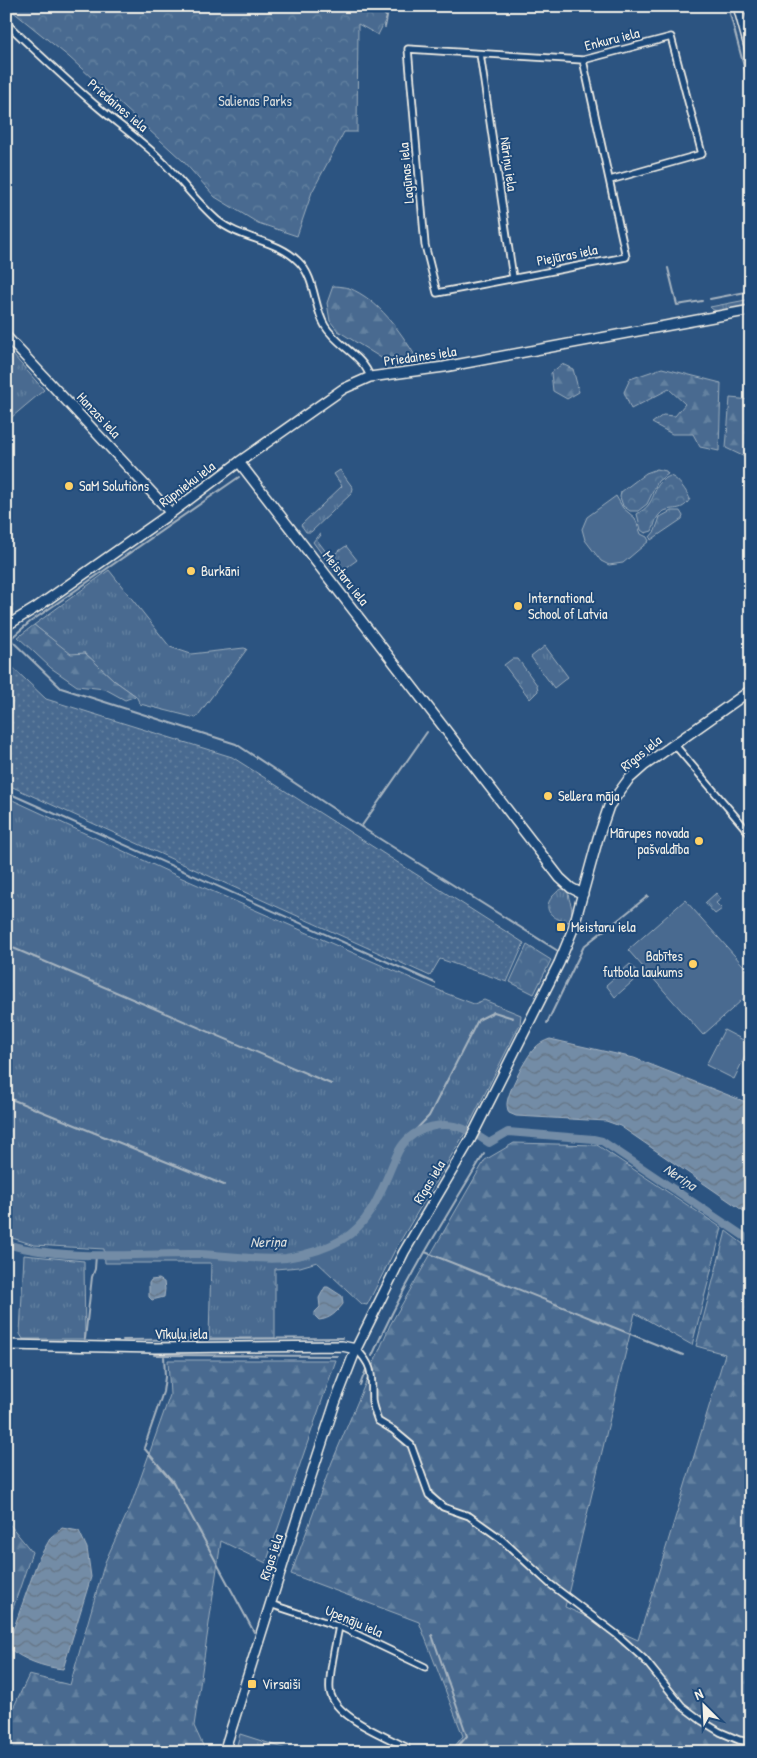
<svg xmlns="http://www.w3.org/2000/svg" width="757" height="1758" viewBox="0 0 757 1758" font-family="'Patrick Hand',sans-serif">
  <style>
    .grass { fill: url(#grass-tufts); stroke: #9eaebc }
    .forest { fill: url(#forest-firs); stroke: #9eaebc }
    .park { fill: url(#park-crowns); stroke: #9eaebc }
    .garden { fill: url(#garden-dots); stroke: #9eaebc }
    .pitch { fill: #496b90; stroke: #9eaebc }
    .water { fill: url(#water-waves); stroke: #a7b4c0 }
    .lines { fill: none; stroke-linecap: round; stroke-linejoin: round }
    .stream { stroke: #a7b4c0; stroke-width: 2 }
    .canal { stroke: #738ca6; stroke-width: 8 }
    .street-casing { stroke: #f4f1e8; stroke-width: 9 }
    .secondary-casing { stroke: #f4f1e8; stroke-width: 12 }
    .street { stroke: #1f4a7a; stroke-width: 5.5 }
    .secondary { stroke: #1f4a7a; stroke-width: 9 }
    .poi-dot { fill: #ffd166; stroke: #1f4a7a; stroke-width: 2 }
    .labels { text-anchor: middle; stroke-width: 4; stroke-linejoin: round; paint-order: stroke }
    .street-label { font-size: 14px; fill: #f4f1e8; stroke: #1f4a7a }
    .park-label { font-size: 14px; fill: #dadddb; stroke: #1f4a7a }
    .poi-label { font-size: 14px; fill: #f4f1e8; stroke: #1f4a7a; text-anchor: start }
    .water-label { font-size: 15px; font-style: italic; fill: #dadddb; stroke: #1f4a7a }
  </style>
  <defs>
    <pattern id="grass-tufts" width="24" height="20" patternUnits="userSpaceOnUse" patternTransform="scale(1.25)"><rect width="24" height="20" fill="#496b90"/><path d="M3 7l-1-3M5 7V3M7 7l1-3M15 17l-1-3M17 17v-4M19 17l1-3" fill="none" stroke="#6481a0"/></pattern>
    <pattern id="forest-firs" width="22" height="20" patternUnits="userSpaceOnUse" patternTransform="scale(1.25)"><rect width="22" height="20" fill="#496b90"/><path d="M5 1l3.5 6h-7zM16 11l3.5 6h-7z" fill="#6481a0"/></pattern>
    <pattern id="park-crowns" width="20" height="18" patternUnits="userSpaceOnUse" patternTransform="scale(1.25)"><rect width="20" height="18" fill="#496b90"/><path d="M2 6a3 3 0 1 1 6 0M12 15a3 3 0 1 1 6 0" fill="none" stroke="#6481a0"/></pattern>
    <pattern id="garden-dots" width="8" height="8" patternUnits="userSpaceOnUse" patternTransform="scale(1.25)"><rect width="8" height="8" fill="#496b90"/><path d="M2 2h.1M6 6h.1" fill="none" stroke="#6481a0" stroke-width="1.8" stroke-linecap="round"/></pattern>
    <pattern id="water-waves" width="16" height="10" patternUnits="userSpaceOnUse" patternTransform="scale(1.25)"><rect width="16" height="10" fill="#738ca6"/><path d="M0 5q4-4 8 0t8 0" fill="none" stroke="#647484"/></pattern>
  </defs>
  <rect width="100%" height="100%" fill="#2c5481"/>
  <filter id="ink" filterUnits="userSpaceOnUse"><feTurbulence type="fractalNoise" baseFrequency=".02" numOctaves="2"/><feDisplacementMap in="SourceGraphic" scale="10" xChannelSelector="R" yChannelSelector="G"/><feConvolveMatrix kernelMatrix="1 2 1 2 8 2 1 2 1" color-interpolation-filters="sRGB"/></filter>
  <g filter="url(#ink)">
    <path class="grass" d="M751 299V306C740 308 718 317 710 307Z
      M6 347 44 390 6 422Z
      M340 470 353 488 352 493 311 532H306L301 525 342 486 334 474Z
      M319 534 321 535 317 540 330 557 346 546 357 560 343 570 335 572 313 542Z
      M109 570 170 647 191 654 244 648 247 649 196 718 140 704 136 696 115 681 85 653 71 655 34 625Z
      M545 646 568 677 554 688 531 657Z
      M512 659H518L537 685 538 691 530 699 504 665Z
      M6 797 182 878 445 993 474 1004 484 1000 521 1015 520 1024 465 1133 396 1248 367 1305 362 1304 317 1262 300 1267 275 1269V1338H209L211 1263H105L104 1249 34 1245 6 1236Z
      M562 889 568 890C568 904 575 904 570 921L567 922C554 919 541 911 552 897 556 893 557 891 562 889Z
      M24 1255 84 1261 85 1339H23L20 1334Z
      M240 1734 296 1752H235Z"/>
    <path class="forest" d="M333 286C338 286 344 287 349 288 379 300 400 331 416 357L400 361 383 359 338 331 330 321 327 303Z
      M562 364 573 369 579 392 567 399 553 391 551 373Z
      M662 368 721 383 719 451 700 447 693 434H672L652 423 663 415 675 416 685 404 669 389 631 409 624 392 630 379Z
      M730 398 751 400V460L726 448Z
      M34 625 71 654 85 653 115 681 136 696 125 700 105 689 77 686 51 668 18 637Z
      M514 1143 597 1145 722 1228 692 1345 635 1313 565 1607 638 1640 725 1354 696 1346 726 1231 751 1250V1752H450L463 1736 419 1622 291 1574 332 1462 390 1325 485 1160Z
      M168 1360H336L266 1563 221 1541 194 1726 206 1752H6V1723L29 1675 70 1685 105 1562 131 1505 170 1395Z
      M6 1520 32 1552 6 1629Z"/>
    <path class="park" d="M6 6H388L391 9 378 35 358 24 357 132H344L312 192 297 236 258 223 215 197 183 161 69 57Z
      M657 469 666 471 668 474 658 481 647 504 638 511H630L623 506 620 497 621 492 646 473Z
      M670 476C678 478 687 492 690 499 681 514 672 505 661 513 655 518 655 525 652 531L645 533 641 530 637 514C641 511 646 509 649 504 657 492 654 483 670 476Z
      M671 511H680L683 516 682 519 651 540 650 537 655 531 660 517Z
      M716 893 721 899 716 903 722 909 715 914 705 903Z
      M527 945 551 960 534 994 510 982Z"/>
    <path class="garden" d="M7 662 46 699 232 757 524 943 507 982 440 959 430 976 6 784Z"/>
    <path class="pitch" d="M616 496 623 508 635 518 641 534 647 537 649 541 623 563 609 565 601 561 585 540 582 529 587 517Z
      M685 900 751 974V992L703 1035 628 950Z
      M630 964 640 975 615 997 606 985Z
      M724 1030 751 1044 734 1079 706 1065Z"/>
    <path class="water" d="M550 1039 634 1058 751 1104V1216L620 1126 606 1121 516 1116 509 1113C508 1111 507 1107 507 1105 506 1095 526 1057 534 1049 538 1044 544 1041 550 1039Z
      M159 1279 164 1282 165 1289 164 1297 152 1300 149 1297V1283L151 1280Z
      M325 1287H328L342 1296 343 1304C336 1313 330 1319 319 1320L315 1316V1312L320 1307 319 1298Z
      M62 1528 79 1531 87 1548 91 1577 63 1669C42 1667 24 1660 7 1647L38 1560 51 1537Z"/>
    <g class="lines">
      <path class="stream" d="M377 6 387 17 385 27
        M536 6H550
        M728 6 751 93
        M668 268 677 305 702 301
        M710 299 751 291
        M239 477 30 622 10 639 61 688 236 744 361 827 558 951
        M6 594 12 605 6 610
        M6 792 435 983
        M361 827 427 732
        M613 924 648 896
        M6 945 331 1084
        M547 1023 584 946 607 928
        M6 1097 224 1185
        M409 1137 429 1116 478 1020 494 1012 513 1018
        M425 1252 683 1355
        M85 1339 92 1277 95 1269 96 1255
        M123 1340 342 1338
        M154 1355 338 1356
        M164 1355 165 1377 163 1392 144 1448 173 1482 254 1632
        M372 1356C403 1285 444 1220 484 1154
        M360 1385 367 1367
        M432 1635 467 1736 453 1752"/>
      <path class="canal" d="M478 1136 489 1143 508 1132 593 1139 602 1141 751 1241
        M6 1244C69 1262 134 1253 199 1254 227 1255 257 1261 286 1258 305 1255 326 1249 343 1239 369 1224 380 1194 391 1168 394 1161 397 1153 401 1147 415 1126 446 1119 468 1131"/>
      <g class="street-casing">
        <path id="street" d="M6 23C37 52 67 81 99 108 118 124 139 139 157 156 178 176 195 201 217 220 241 240 276 239 298 261 316 278 313 306 325 326 337 346 363 355 370 377
          M480 54 513 278
          M583 60 626 257 437 293 425 245 408 49 583 60 671 37 702 154 610 180
          M674 744 751 835
          M356 1349C375 1367 371 1377 372 1401 373 1408 376 1415 378 1421L393 1430 411 1445 429 1495 443 1507 469 1516 500 1538 550 1584 616 1634 644 1659 682 1706 702 1721 720 1732 739 1740 751 1742
          M270 1604 343 1628 425 1667
          M339 1626C336 1644 328 1674 330 1691 334 1717 385 1736 406 1747"/>
      </g>
      <g class="secondary-casing">
        <path id="secondary" d="M738 6 751 54
          M6 336 171 513
          M239 462 560 878 571 888 583 894
          M6 626 37 607 171 513 239 462 343 389 370 377 444 367 751 310
          M6 1345 156 1348 342 1346 356 1349
          M224 1752 297 1519 335 1403 356 1349 404 1252 470 1140 559 963 573 929 598 838 609 806 628 780 645 765 751 690"/>
      </g>
      <use href="#street" class="street"/>
      <use href="#secondary" class="secondary"/>
    </g>
  </g>
  <g class="poi-dot">
    <circle cx="69" cy="486" r="5"/>
    <circle cx="191" cy="571" r="5"/>
    <circle cx="518" cy="606" r="5"/>
    <circle cx="548" cy="796" r="5"/>
    <circle cx="699" cy="841" r="5"/>
    <rect x="556" y="922" width="10" height="10" rx="2.5"/>
    <circle cx="693" cy="964" r="5"/>
    <rect x="247" y="1679" width="10" height="10" rx="2.5"/>
  </g>
  <g class="labels">
    <g class="street-label">
      <text transform="translate(612 39) rotate(-14)" y="5">Enkuru iela</text>
      <text transform="translate(118 105) rotate(40)" y="5">Priedaines iela</text>
      <text transform="translate(509 164) rotate(82)" y="5">Nāriņu iela</text>
      <text transform="translate(406 173) rotate(-95)" y="5">Lagūnas iela</text>
      <text transform="translate(567 255) rotate(-11)" y="5">Piejūras iela</text>
      <text transform="translate(420 356) rotate(-8)" y="5">Priedaines iela</text>
      <text transform="translate(99 415) rotate(47)" y="5">Hanzas iela</text>
      <text transform="translate(187 484) rotate(-37)" y="5">Rūpnieku iela</text>
      <text transform="translate(346 578) rotate(52)" y="5">Meistaru iela</text>
      <text transform="translate(641 753) rotate(-39)" y="5">Rīgas iela</text>
      <text transform="translate(429 1182) rotate(-59)" y="5">Rīgas iela</text>
      <text x="181" y="1339">Vīkuļu iela</text>
      <text transform="translate(271 1557) rotate(-72)" y="5">Rīgas iela</text>
      <text transform="translate(354 1621) rotate(23)" y="5">Upenāju iela</text>
    </g>
    <g class="park-label">
      <text x="255" y="106">Salienas Parks</text>
    </g>
    <g class="poi-label">
      <text x="79" y="491">SaM Solutions</text>
      <text x="201" y="576">Burkāni</text>
      <text x="528" y="603">International<tspan x="528" dy="16">School of Latvia</tspan></text>
      <text x="558" y="801">Sellera māja</text>
      <text x="689" y="838" text-anchor="end">Mārupes novada<tspan x="689" dy="16">pašvaldība</tspan></text>
      <text x="571" y="932">Meistaru iela</text>
      <text x="683" y="961" text-anchor="end">Babītes<tspan x="683" dy="16">futbola laukums</tspan></text>
      <text x="262" y="1689">Virsaiši</text>
    </g>
    <g class="water-label">
      <text transform="translate(680 1177) rotate(34)" y="5">Neriņa</text>
      <text transform="translate(268 1242) rotate(-1)" y="5">Neriņa</text>
    </g>
  </g>
  <rect width="757" height="1758" fill="none" stroke="#1f4a7a" stroke-width="25"/>
  <rect x="12" y="12" width="732" height="1733" fill="none" stroke="#f4f1e8" stroke-width="2" filter="url(#ink)"/>
  <g transform="translate(704 1706) rotate(336)" stroke="#1f4a7a" stroke-width="4" paint-order="stroke">
  <path d="M0-4L9 19L0 12L-9 19Z" fill="#f4f1e8"/>
  <text y="-8" font-size="14" font-weight="bold" text-anchor="middle" fill="#f4f1e8">N</text>
  </g>
</svg>
